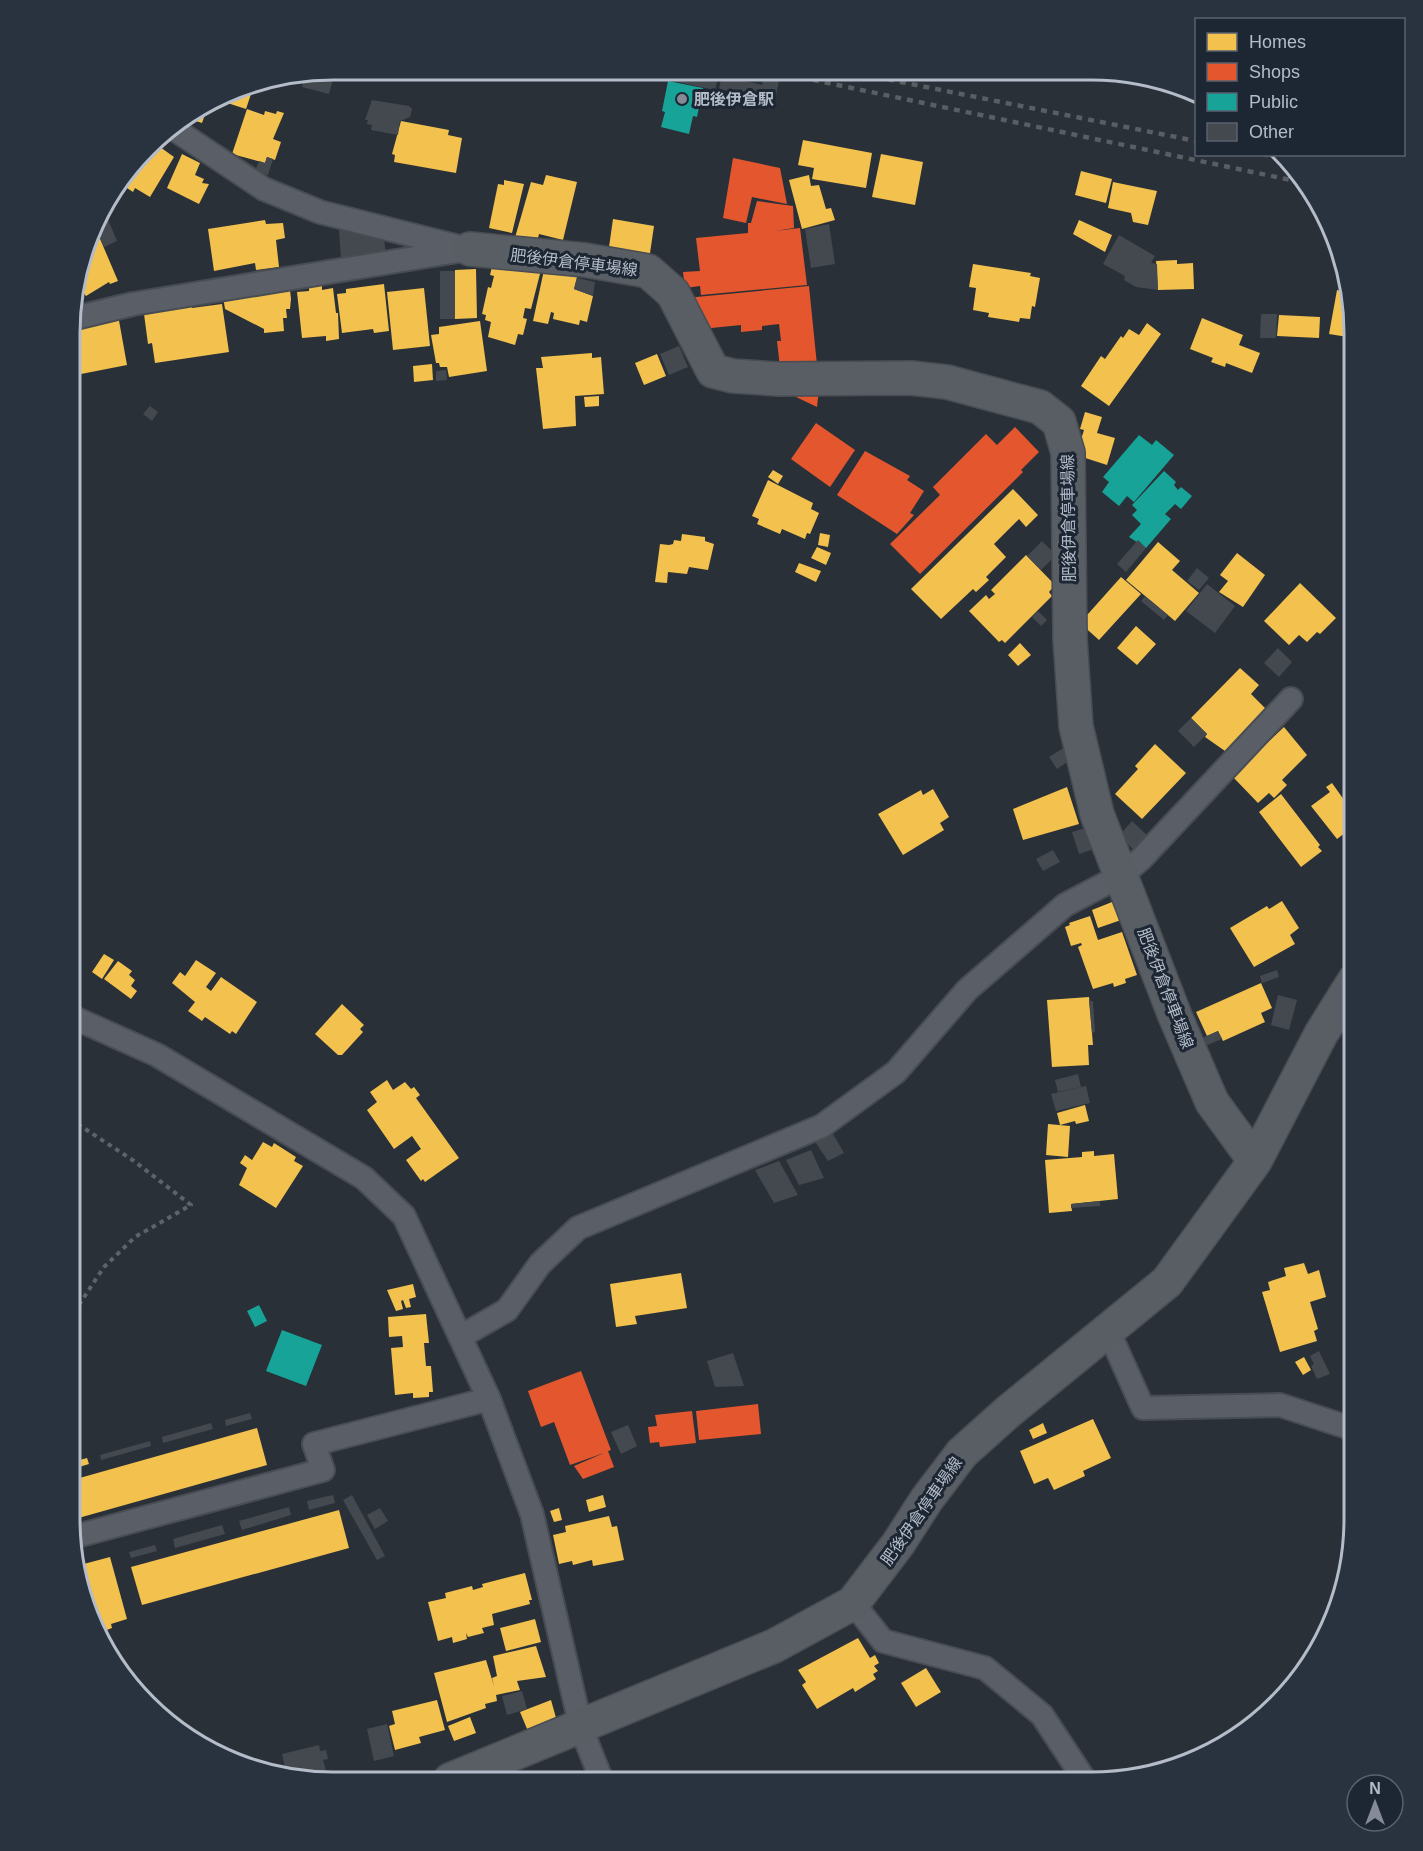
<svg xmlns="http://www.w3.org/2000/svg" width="1423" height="1851" viewBox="0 0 1423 1851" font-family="Helvetica,'Noto Sans JP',sans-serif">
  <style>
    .homes { fill: #f2c14e }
    .shops { fill: #e4572e }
    .public { fill: #17a398 }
    .building { fill: #444950 }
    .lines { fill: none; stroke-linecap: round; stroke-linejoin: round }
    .minor-casing { stroke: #484c53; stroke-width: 26 }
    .secondary-casing { stroke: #484c53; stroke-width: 36 }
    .path { stroke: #5d636a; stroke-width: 4; stroke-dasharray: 4.5 4.5; stroke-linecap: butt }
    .minor { stroke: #5a5e66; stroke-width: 22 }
    .secondary { stroke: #595d64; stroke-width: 33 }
    .rail { stroke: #595d64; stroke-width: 4.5; stroke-dasharray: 6 6; stroke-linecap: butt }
    .poi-dot { fill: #848b96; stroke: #1d2633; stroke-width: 2 }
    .labels { text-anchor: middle; stroke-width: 6; stroke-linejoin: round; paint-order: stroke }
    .poi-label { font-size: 16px; font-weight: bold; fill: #b4bcc9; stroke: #1d2633; text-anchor: start }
    .street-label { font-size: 16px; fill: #b4bcc9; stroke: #1d2633 }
    .rim { fill: none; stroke: #b4bcc9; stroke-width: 3 }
  </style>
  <rect width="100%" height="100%" fill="#2a3038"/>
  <path class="homes" d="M255 82 246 109 218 100 247 83Z
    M208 106 202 123 187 118Z
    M247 109 264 115 265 111 276 114 277 111 284 113 273 139 281 142 275 160 267 157 265 163 232 154Z
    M401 121 449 130 448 135 462 138 456 173 394 162 395 155 392 154Z
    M803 140 872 153 866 188 812 179 814 168 798 165Z
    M153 142 174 157 150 197 135 188 133 192 121 184Z
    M182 154 200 163 195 175 204 179 202 183 209 184 199 204 167 188Z
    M881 154 923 162 915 205 872 197Z
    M1081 171 1112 179 1106 203 1075 195Z
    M546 175 577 182 563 240 539 234 536 246 514 241 531 182 543 185Z
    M809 175 811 186 819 185 826 209 831 208 835 220 802 229 789 180Z
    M504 180 524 184 512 233 489 228 498 184 504 185Z
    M1113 182 1157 191 1148 225 1133 222 1131 213 1108 208Z
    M613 219 654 226 649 260 608 254Z
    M265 220 266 224 283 223 285 238 276 240 279 267 256 270 255 263 214 271 208 229Z
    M1079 220 1112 235 1105 252 1073 234Z
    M95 227 118 281 110 284 109 282 86 296 76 284Z
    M494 258 541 270 531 309 525 308 523 318 527 319 523 335 518 334 515 345 488 337 491 322 485 320 486 315 482 314 488 287 491 288 494 276 490 275Z
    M1177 260V264L1193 263 1194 289 1158 290 1156 261Z
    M973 264 1031 273 1030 276 1040 278 1035 307 1032 306 1030 319 1020 318 1019 322 988 317 989 313 973 310 976 288 969 287Z
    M476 269 477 318 455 319V270Z
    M544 270 577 277 574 289 593 296 587 322 580 320 579 325 553 319 554 313 551 312 548 324 533 321Z
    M322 284V290L333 288 336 313H338L339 339 326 341V336L302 338 297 292 309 291V286Z
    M384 284 389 331 374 333 373 329 342 333 337 294 346 293V289Z
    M424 288 430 346 393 350 387 292Z
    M282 290H290L291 299 290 309H286L287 318H283L284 331 264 333V329L225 309 223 297Z
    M1337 290 1345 292 1354 338 1329 334Z
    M192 304V308L222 304 229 352 155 363 152 343 148 344 144 314 152 313V309Z
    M118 315 127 365 76 375 71 357V328Z
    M1279 315 1320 317 1319 338 1277 336Z
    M1202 318 1243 335 1239 345 1260 353 1252 373 1226 363 1225 367 1211 362 1213 358 1190 349Z
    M480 321 487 371 449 377 447 367H440L439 363H436L431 335 439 334V327Z
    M1147 323 1161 334 1109 406 1081 386 1101 356 1105 359 1121 336 1123 338 1129 329 1139 335Z
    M592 353V358L601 357 604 394 575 396 576 426 543 429 536 368H543L541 357Z
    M657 354 666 376 644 385 635 363Z
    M432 364 433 380 414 382 413 366Z
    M599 396V406L585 407 584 397Z
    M1085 412 1102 417 1097 433 1115 438 1107 465 1076 455 1084 430 1080 429Z
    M773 470 783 476 778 484 768 477Z
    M768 480 813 503 811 509 819 513 810 534 807 533 805 539 782 529 780 534 757 524 759 519 752 516Z
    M1013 489 1038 515 1026 527 1019 519 994 544 1006 557 986 577 989 580 976 592 973 589 941 619 911 589Z
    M820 533 830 535 828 547 818 545Z
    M682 534 705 537V541L714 544 708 570 689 567 687 574 668 572 667 583 655 582 660 544 669 545 673 544 674 540 681 541Z
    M1158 542 1180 561 1172 570 1199 593 1175 621 1126 580Z
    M817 547 831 553 826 565 811 558Z
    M1237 553 1265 575 1243 607 1219 592 1228 581 1220 575Z
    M1026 555 1055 585 1049 592 1052 596 1005 643 1002 640 999 642 969 611 986 595 989 599 995 594 991 590Z
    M799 563 821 571 816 582 795 572Z
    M1121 577 1141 594 1099 640 1080 623Z
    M1300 583 1336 618 1320 634 1317 632 1307 642 1299 635 1289 645 1264 621Z
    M1136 626 1156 644 1137 665 1117 648Z
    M1020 643 1031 655 1018 666 1008 655Z
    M1240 668 1259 685 1251 694 1266 709 1225 751 1205 737 1207 734 1191 718Z
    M1284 727 1307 755 1282 780 1287 785 1274 798 1269 793 1258 803 1232 776Z
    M1155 744 1186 773 1142 819 1115 794 1138 769 1135 766Z
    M1332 783 1354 814V826L1337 839 1311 806 1330 792 1326 787Z
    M1067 787 1079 824 1023 840 1013 809Z
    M933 789 949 817 940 823 944 830 903 855 878 814 921 790 923 795Z
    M1281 794 1320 845 1318 847 1322 851 1301 867 1259 812Z
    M1117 900 1124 919 1098 928 1092 910Z
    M1282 901 1299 928 1290 935 1295 944 1254 967 1230 928 1267 906 1269 909Z
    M1090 916 1098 940 1122 932 1137 975 1125 979 1126 983 1114 987 1113 983 1093 989 1078 947 1082 945 1081 943 1071 946 1065 927 1070 925 1069 923Z
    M104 954 114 960 102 979 92 972Z
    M196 960 216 973 206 987 211 991 221 977 257 1002 236 1034 232 1031 230 1034 205 1017 202 1021 188 1011 195 1002 172 983 180 972 185 976Z
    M118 961 132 971 129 975 135 980 131 986 137 991 131 999 104 979Z
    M1261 983 1272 1008 1261 1013 1265 1022 1223 1041 1218 1031 1207 1036 1196 1012Z
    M1089 997 1093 1045H1088L1089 1065 1052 1067 1047 1000Z
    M342 1004 364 1025 360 1029 363 1032 342 1055H338L315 1034Z
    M387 1080 393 1090 405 1082 411 1089 414 1087 420 1095 416 1098 459 1158 425 1182 423 1179 421 1181 406 1160 421 1149 412 1136 394 1149 367 1110 377 1102 370 1092Z
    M1085 1105 1089 1121 1076 1124 1075 1121 1060 1125 1057 1113Z
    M1048 1124 1070 1126 1068 1157 1046 1155Z
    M263 1142 272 1147 274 1143 296 1157 294 1161 303 1166 276 1208 239 1185 247 1168 240 1163 245 1155 252 1160Z
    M1094 1151V1156L1114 1154 1118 1199 1071 1204 1072 1211 1049 1213 1045 1160 1082 1157V1152Z
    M1304 1263 1308 1274 1319 1270 1326 1297 1310 1302 1318 1329 1314 1331 1317 1341 1280 1352 1262 1292 1270 1290 1268 1282 1286 1276 1284 1268Z
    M681 1273 687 1308 635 1316 637 1324 616 1327 610 1284Z
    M413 1284 416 1297 409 1299 411 1307 406 1308 403 1300 401 1301 403 1309 396 1311 387 1290Z
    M426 1314 429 1343H424L426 1366H431L433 1392H429V1397L413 1398V1393L395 1395 391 1348 403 1347 402 1336 389 1337 388 1317Z
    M1304 1357 1311 1370 1303 1375 1295 1362Z
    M1093 1419 1111 1458 1083 1471 1085 1476 1054 1490 1048 1478 1034 1484 1020 1451Z
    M1043 1423 1047 1433 1033 1439 1029 1430Z
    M257 1428 267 1465 75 1519 69 1499V1481Z
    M87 1458 89 1464 69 1470V1463Z
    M603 1495 606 1507 589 1512 586 1500Z
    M559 1508 562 1520 554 1522 550 1511Z
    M339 1510 349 1548 142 1605 131 1567Z
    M609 1516 612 1527 617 1526 624 1560 593 1566 592 1560 573 1565 572 1561 559 1564 553 1535 566 1532 565 1526Z
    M110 1557 127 1619 111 1624 112 1628 104 1631 103 1626 98 1628 80 1565Z
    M525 1573 532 1600H529L530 1604 492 1614 494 1625 482 1628 484 1633 468 1637 466 1633 467 1639 453 1643 452 1637 438 1641 428 1602 446 1598 445 1593 472 1586 473 1590 483 1587 482 1584Z
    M535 1619 541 1642 506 1651 500 1628Z
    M858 1638 870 1658 875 1655 879 1663 874 1666 878 1671 873 1674 876 1679 855 1692 853 1688 817 1709 802 1685 806 1682 798 1670Z
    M536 1646 546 1677 517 1681 520 1690 496 1695 497 1701 485 1704 486 1708 447 1722 434 1673 486 1660 494 1686 492 1678 497 1676 493 1656Z
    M926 1668 941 1692 916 1707 901 1683Z
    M437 1700 445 1730 419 1737 421 1743 395 1750 389 1726 395 1724 392 1711Z
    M551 1700 558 1725 530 1736 520 1712Z
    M470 1717 476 1733 454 1741 448 1726Z"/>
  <path class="shops" d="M733 158 780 168 787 204 752 197 746 223 723 218Z
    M757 201 793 206 794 228 775 231 800 228 807 285 701 295 700 286 685 288 683 272 700 271 696 238 748 233V223H751Z
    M809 286 817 365 780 367 777 341H781L779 324 762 326V330L741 332V325L701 329 686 298Z
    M795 387 819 389 817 407 794 396Z
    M816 423 855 450 830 487 791 459Z
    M1015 427 1039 452 1021 470 1023 472 920 574 890 544 940 495 933 487 986 434 997 445Z
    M865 451 910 476 907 480 924 491 910 513 914 515 897 534 837 495Z
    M581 1371 611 1450 608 1451 614 1467 583 1479 574 1466 604 1453 570 1465 554 1422 541 1427 528 1391Z
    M758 1404 761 1434 699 1440 696 1411Z
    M692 1411 696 1443 660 1447 659 1442 650 1443 648 1427 657 1426 655 1415Z"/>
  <path class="public" d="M668 81 703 88 697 117 693 116 689 134 661 127 665 112 662 111Z
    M1139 435 1152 445 1156 440 1174 455 1134 502 1127 496 1119 506 1102 492 1109 482 1103 477Z
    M1164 471 1176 482 1174 485 1178 490 1181 487 1192 496 1181 509 1175 504 1165 514 1171 519 1146 548 1129 537 1141 524 1132 515 1137 510 1132 505Z
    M259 1305 267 1321 255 1327 247 1311Z
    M282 1330 322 1345 306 1386 266 1371Z"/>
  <path class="building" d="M326 70 335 72 329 94 302 87 305 74Z
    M675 70 718 77 715 90 673 81Z
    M765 70H781L775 101 719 89 722 75 762 85Z
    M372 100 409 106 412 109 410 117 400 121 398 135 371 130 372 125 367 124 368 120H365Z
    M267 157 273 159 268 175 255 171 259 161 265 163Z
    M104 210 117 241 104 247 95 227 101 212Z
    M829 224 835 264 811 268 805 229Z
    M367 227 383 231 386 254 341 259 339 230Z
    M1119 235 1155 256 1151 263 1157 264 1158 290 1136 287 1124 280 1125 276 1103 264Z
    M440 271H455V319H440Z
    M577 278 595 282 593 296 574 289Z
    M1261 314H1277L1276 338H1260Z
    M679 346 688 367 669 375 660 354Z
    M446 370 447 380 436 381V371Z
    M150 406 158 412 152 421 143 414Z
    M1138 540 1146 548 1126 572 1117 564Z
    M1042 541 1056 555 1041 570 1027 556Z
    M1197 568 1209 578 1199 590 1187 581Z
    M1207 584 1235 606 1215 633 1186 611Z
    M1145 596 1168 615 1164 620 1141 601Z
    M1038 611 1047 620 1041 626 1032 617Z
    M1278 648 1292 662 1279 677 1264 663Z
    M1191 718 1207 734 1194 747 1178 731Z
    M1065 747 1073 758 1057 769 1049 757Z
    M1132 821 1148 836 1135 851 1119 836Z
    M1093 826 1100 847 1079 854 1072 832Z
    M1053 850 1060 862 1043 871 1036 859Z
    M1277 970 1279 977 1262 983 1260 976Z
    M1278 995 1297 1000 1289 1030 1271 1025Z
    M1089 1001H1093L1095 1032 1092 1033Z
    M1218 1031 1222 1039 1205 1046 1202 1038Z
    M1078 1074 1081 1087 1058 1092 1055 1080Z
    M1086 1086 1090 1103 1056 1111 1051 1094Z
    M833 1134 844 1153 828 1161 814 1140Z
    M811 1150 824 1178 799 1185 786 1160Z
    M779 1161 798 1195 774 1203 755 1170Z
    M1100 1201V1206L1071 1208V1204Z
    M1319 1351 1330 1374 1317 1379 1311 1366 1314 1364 1310 1356Z
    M733 1353 744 1386 715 1387 707 1361Z
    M250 1413 252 1419 226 1426 225 1420Z
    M211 1423 213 1429 163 1443 162 1437Z
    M628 1425 637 1446 621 1454 611 1432Z
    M150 1441 151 1446 101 1460 100 1455Z
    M333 1495 335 1503 309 1510 307 1501Z
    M352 1495 385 1556 377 1560 343 1500Z
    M289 1507 291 1515 242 1530 239 1521Z
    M380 1508 388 1521 375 1529 367 1515Z
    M222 1525 225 1534 175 1548 173 1539Z
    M155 1545 157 1551 131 1558 129 1552Z
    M522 1691 527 1709 507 1715 502 1696Z
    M387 1724 394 1756 374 1761 367 1729Z
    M319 1745 320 1751 326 1750 328 1759 323 1760 328 1778 298 1780 287 1776 282 1754Z"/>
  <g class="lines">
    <g class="minor-casing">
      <path id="minor" d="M171 127 264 189 320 212 460 247
        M71 319 133 304 470 249
        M70 1016 157 1055 364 1178 404 1216 489 1399 532 1514 581 1728 602 1781
        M1108 1330 1143 1408 1280 1405 1353 1429
        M460 1337 507 1310 540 1264 578 1228 822 1126 896 1072 967 990 1065 905 1122 875 1141 859 1291 699
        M73 1537 323 1470 314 1444 489 1399
        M853 1603 883 1641 985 1668 1042 1715 1086 1782"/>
    </g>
    <g class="secondary-casing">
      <path id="secondary" d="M470 249 585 260 648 271 673 293 713 371 733 376 778 379 911 378 947 382 1040 407 1059 422 1068 453 1070 639 1076 726 1097 814 1175 1016 1212 1102 1255 1161
        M450 1780 774 1646 853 1603 898 1544 927 1499 962 1453 1009 1411 1167 1282 1255 1161 1321 1034 1354 981"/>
    </g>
    <path class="path" d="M69 1320 104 1267 135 1237 191 1205 134 1161 70 1119"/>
    <use href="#minor" class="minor"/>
    <use href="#secondary" class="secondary"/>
    <path class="rail" d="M766 70 1305 183
      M841 70 1196 141
      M1262 154 1289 160"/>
  </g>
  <circle class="poi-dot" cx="682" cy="99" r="6"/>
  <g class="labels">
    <g class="poi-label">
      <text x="694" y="105">肥後伊倉駅</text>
    </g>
    <g class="street-label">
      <text transform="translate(574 262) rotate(7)" y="6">肥後伊倉停車場線</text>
      <text transform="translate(1068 518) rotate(-91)" y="6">肥後伊倉停車場線</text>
      <text transform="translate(1166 988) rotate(69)" y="6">肥後伊倉停車場線</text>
      <text transform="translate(921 1511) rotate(-55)" y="6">肥後伊倉停車場線</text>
    </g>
  </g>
  <path d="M0 0H1423V1851H0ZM333 80H1091A253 253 0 0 1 1344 333V1519A253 253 0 0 1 1091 1772H333A253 253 0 0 1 80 1519V333A253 253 0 0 1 333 80Z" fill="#29323f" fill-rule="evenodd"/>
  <path class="rim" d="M333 80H1091A253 253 0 0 1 1344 333V1519A253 253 0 0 1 1091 1772H333A253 253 0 0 1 80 1519V333A253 253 0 0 1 333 80Z"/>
  <rect x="1195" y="18" width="210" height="138" fill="#1d2633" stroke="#59626f" stroke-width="1.5"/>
  <rect x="1207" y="33" width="30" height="18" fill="#f2c14e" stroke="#59626f" stroke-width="1.5"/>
  <text x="1249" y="48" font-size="18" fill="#b4bcc9">Homes</text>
  <rect x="1207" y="63" width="30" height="18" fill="#e4572e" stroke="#59626f" stroke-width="1.5"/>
  <text x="1249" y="78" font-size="18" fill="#b4bcc9">Shops</text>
  <rect x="1207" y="93" width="30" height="18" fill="#17a398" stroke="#59626f" stroke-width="1.5"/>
  <text x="1249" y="108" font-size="18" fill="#b4bcc9">Public</text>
  <rect x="1207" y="123" width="30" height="18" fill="#444950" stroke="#59626f" stroke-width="1.5"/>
  <text x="1249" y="138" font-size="18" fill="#b4bcc9">Other</text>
  <g transform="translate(1375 1803)"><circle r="28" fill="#1d2633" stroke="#59626f" stroke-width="1.5"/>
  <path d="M0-4.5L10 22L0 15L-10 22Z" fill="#848b96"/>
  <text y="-9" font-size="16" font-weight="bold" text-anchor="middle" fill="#b4bcc9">N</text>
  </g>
</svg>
